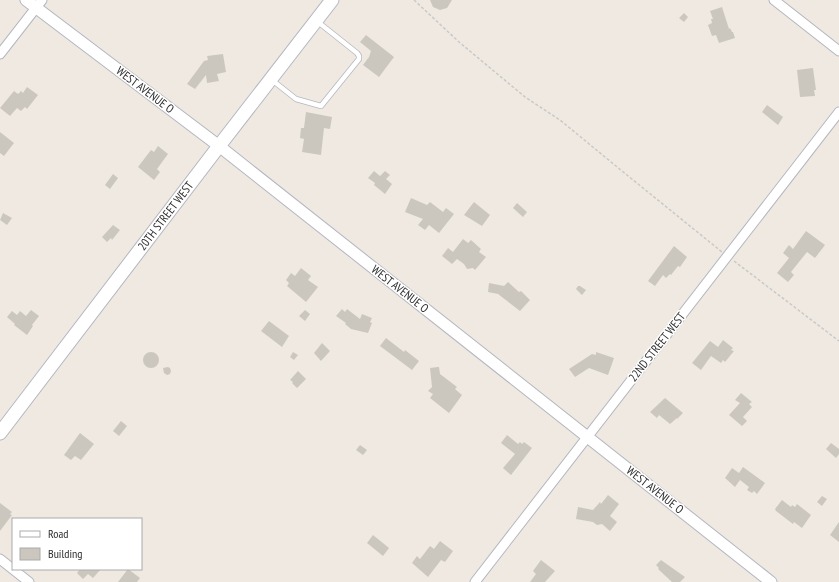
<svg xmlns="http://www.w3.org/2000/svg" width="839" height="582" viewBox="0 0 839 582" font-family="'PT Sans Narrow',sans-serif">
  <style>
    .building { fill: #cbc7bf }
    .lines { fill: none; stroke-linecap: round; stroke-linejoin: round }
    .service-casing { stroke: #b4b7c1; stroke-width: 6 }
    .minor-casing { stroke: #b4b7c1; stroke-width: 11 }
    .tertiary-casing { stroke: #b4b7c1; stroke-width: 13 }
    .secondary-casing { stroke: #b4b7c1; stroke-width: 15 }
    .path { stroke: #c9c9c9; stroke-width: 1.5; stroke-dasharray: 3 2; stroke-linecap: butt }
    .service { stroke: #fff; stroke-width: 4.5 }
    .minor { stroke: #fff; stroke-width: 9 }
    .tertiary { stroke: #fff; stroke-width: 11 }
    .secondary { stroke: #fff; stroke-width: 13 }
    .labels { text-anchor: middle; stroke-width: 3; stroke-linejoin: round; paint-order: stroke }
    .street-label { font-size: 12px; fill: #2e2e2e; stroke: #fff }
  </style>
  <rect width="100%" height="100%" fill="#efe9e1"/>
  <path class="building" d="M430 0H452L447 8 440 10 433 7Z
    M722 7 729 29 730 28 732 32H733L735 38 719 43 716 35 712 36 708 25 712 23 711 19H713L710 11Z
    M684 13 688 17 684 22 679 18Z
    M366 35 394 57 379 77 363 65 369 57 371 51 360 42Z
    M223 54 226 72 217 74 219 81 207 83 206 75 195 89 187 84 204 61 208 60 207 56Z
    M813 68 816 90H814L815 96 800 97 797 70Z
    M27 87 38 95 27 109 25 107 21 111 17 108 10 116 0 108 14 91 18 94 21 91 23 93Z
    M767 105 783 117 778 125 762 112Z
    M306 112 332 117 330 129 324 128 321 155 302 152 304 139 300 138 301 128H304Z
    M0 132 14 143 4 156 0 153Z
    M158 146 168 154 157 169 160 172 154 180 138 167 151 150 154 152Z
    M374 171 380 176 385 171 390 175 386 179 392 184 385 194 374 185 375 183 368 178Z
    M113 174 118 178 110 189 105 185Z
    M411 198 427 205 430 202 443 212 446 208 454 214 439 233 429 225 425 230 418 225 423 219 405 212Z
    M474 202 490 215 482 226 464 215Z
    M517 203 527 212 523 217 513 208Z
    M3 213 12 218 7 225 0 220Z
    M113 225 120 230 112 240 111 238 107 242 102 237Z
    M806 231 825 245 815 258 807 252 791 272 794 275 788 282 777 273 789 258 783 253 789 245 793 249Z
    M463 239 468 243 471 240 481 249 479 252 486 257 475 270 473 268 467 269 464 264 457 259 452 264 442 256 448 248 453 252Z
    M674 246 687 257 680 267 678 266 671 275 670 274 666 278 663 275 655 286 648 281Z
    M301 268 311 276 308 280 318 287 306 302 287 286 289 283 286 280 291 273 295 276Z
    M508 282 519 292 521 291 530 300 520 311 498 294 488 292 489 283 504 286Z
    M578 286H580L586 290 582 295 576 289Z
    M342 309 345 312 347 309 360 319 362 314 372 318 370 322 372 323 368 333 351 329 345 324 346 323 336 316Z
    M31 310 39 316 32 325 33 326 27 335 14 325 15 324 7 317 12 311 17 315 20 311 26 316Z
    M305 310 310 314 305 321 299 316Z
    M269 321 289 336 282 347 261 331Z
    M386 338 404 352 405 350 419 361 412 370 380 346Z
    M723 340 733 348 731 350 734 351 725 362 723 360 721 363 711 356 701 370 692 363 710 341 718 347Z
    M322 343 330 351 321 361 314 353Z
    M143 360a8 8 0 1 1 16 0a8 8 0 1 1-16 0Z
    M293 352 298 355 294 360 290 357Z
    M596 352 614 358 608 375 589 368 575 377 569 369 592 354 596 355Z
    M168 367 170 368 171 371 170 374 167 375 164 373 163 368Z
    M438 367H439L440 374 457 387 455 389 462 395 449 413 430 398 433 394 428 391 432 387 430 368Z
    M298 371 306 379 297 388 292 383 293 382 290 380Z
    M741 393 752 402 749 404 752 407 743 417 747 421 742 426 729 415 740 403 735 400Z
    M665 398 683 413 677 419V418L670 424 659 415 657 418 650 412Z
    M121 421 127 426 119 436 113 431Z
    M80 433 94 444 81 460 75 456 71 460 64 455Z
    M507 435 518 444 520 442 522 444 524 442 532 448 511 475 503 468 515 454 501 443Z
    M831 443 839 449V454L836 458 826 449Z
    M360 445 367 450 363 455 356 450Z
    M743 467 765 483 757 494 754 491 752 493 747 490 749 487 740 480 735 487 725 478 732 468 739 473Z
    M608 495 619 504 610 516 617 522 610 531 602 524 597 525 593 522 576 519 578 507 593 510 600 502 601 504Z
    M822 496 827 499 822 506 817 502Z
    M782 500 791 507 792 505 795 507 797 504 811 515 802 528 794 522 793 524 776 511 775 509Z
    M0 503 12 512 10 514 12 515 0 531Z
    M839 522V542L830 535Z
    M373 535 389 548 383 556 367 543Z
    M440 541 453 551 445 562 441 560 428 577 412 563 417 556 420 559 430 546 434 549Z
    M541 560 555 571 545 582H530L536 574 533 571Z
    M661 560 685 577 680 582H672L658 569 659 568 656 565Z
    M80 569H101L93 578 88 574 83 579 77 573Z
    M128 569 140 578 137 582H118Z"/>
  <g class="lines">
    <g class="service-casing">
      <path id="service" d="M272 80 296 99 321 106 359 59V56L357 53 318 22"/>
    </g>
    <g class="minor-casing">
      <path id="minor" d="M774 0 839 51
        M0 54 42 0
        M0 559 29 582
        M475 582 839 112"/>
    </g>
    <g class="tertiary-casing">
      <path id="tertiary" d="M26 0 219 146 771 582"/>
    </g>
    <g class="secondary-casing">
      <g id="secondary">
        <path id="s1" d="M0 433 219 146 332 0"/>
      </g>
    </g>
    <path class="path" d="M414 0 459 42 525 97 560 120 622 171 722 252
      M734 261 839 341"/>
    <use href="#service" class="service"/>
    <use href="#minor" class="minor"/>
    <use href="#tertiary" class="tertiary"/>
    <use href="#secondary" class="secondary"/>
  </g>
  <g class="labels">
    <g class="street-label">
      <text transform="translate(145 90) rotate(37)" y="4">WEST AVENUE O</text>
      <text dy="4" stroke="none"><textPath href="#s1" startOffset="273">20TH STREET WEST</textPath></text>
      <text transform="translate(400 289) rotate(38)" y="4">WEST AVENUE O</text>
      <text transform="translate(657 347) rotate(-52)" y="4">22ND STREET WEST</text>
      <text transform="translate(655 490) rotate(38)" y="4">WEST AVENUE O</text>
    </g>
  </g>
  <rect x="12" y="518" width="130" height="52" fill="#ffffff" stroke="#ababab"/>
  <rect x="20" y="531" width="20" height="6" fill="#ffffff" stroke="#ababab"/>
  <text x="48" y="538" font-size="12" fill="#2e2e2e">Road</text>
  <rect x="20" y="548" width="20" height="12" fill="#cbc7bf" stroke="#ababab"/>
  <text x="48" y="558" font-size="12" fill="#2e2e2e">Building</text>
</svg>
